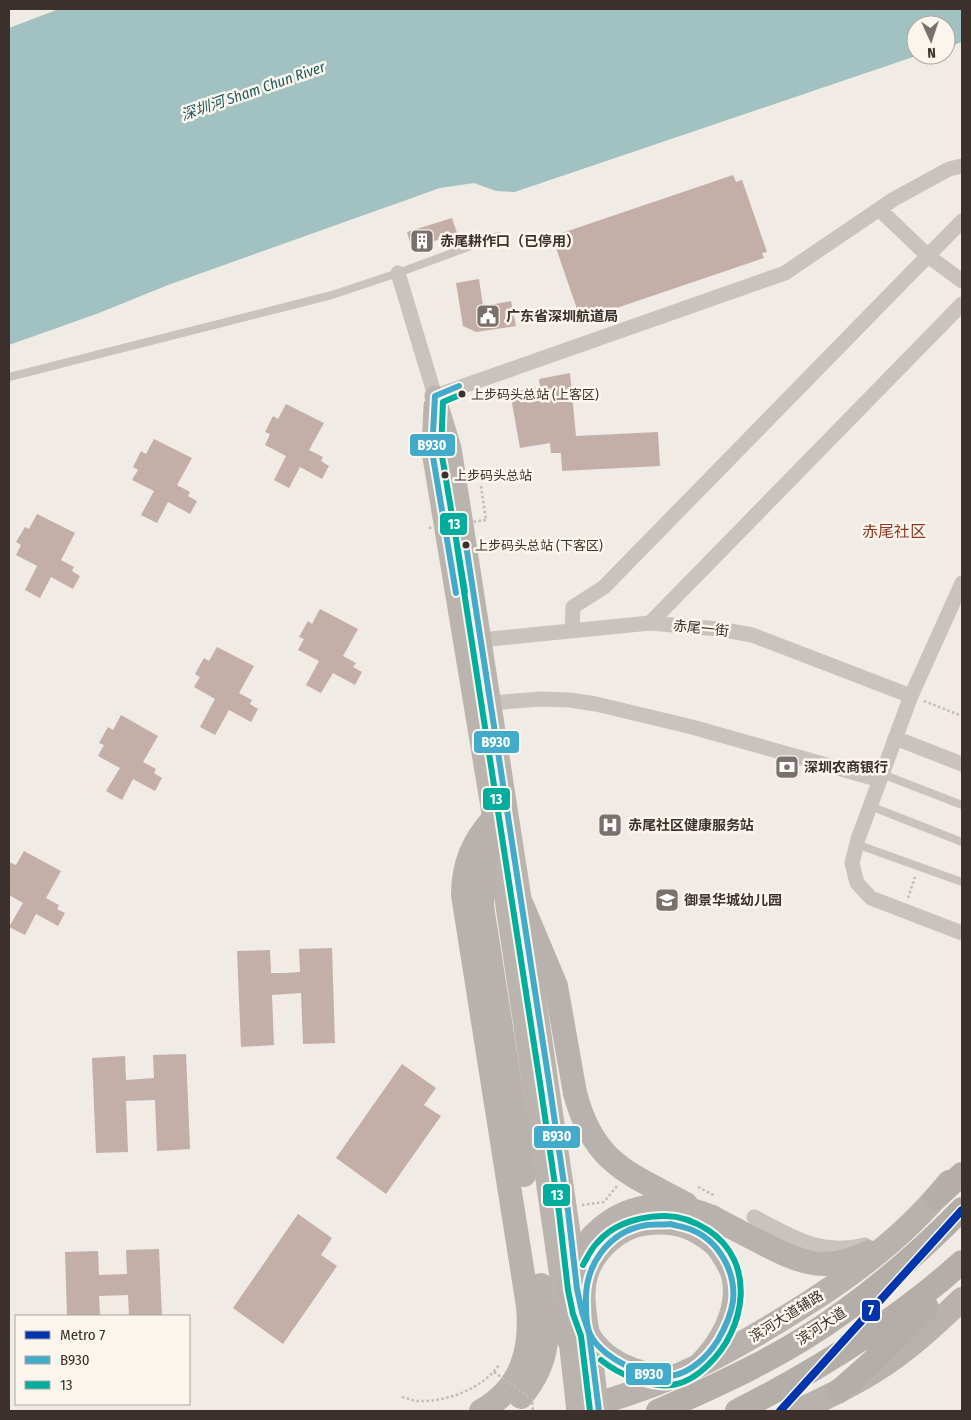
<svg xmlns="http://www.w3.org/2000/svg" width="971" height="1420" viewBox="0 0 971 1420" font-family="'Fira Sans Condensed','Noto Sans SC',sans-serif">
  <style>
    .water { fill: #a1c2c1 }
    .pier { fill: #f0ebe5 }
    .building { fill: #c3afa7 }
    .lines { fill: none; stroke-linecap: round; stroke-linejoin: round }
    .path { stroke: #c2bbb6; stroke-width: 2.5; stroke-dasharray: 2.5 2.5; stroke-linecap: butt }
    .service { stroke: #c9c3be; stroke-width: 8 }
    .minor { stroke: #c9c3be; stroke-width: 15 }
    .secondary { stroke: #bab3ae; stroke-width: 21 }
    .primary { stroke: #b8b1ad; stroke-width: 24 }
    .trunk { stroke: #b4aea8; stroke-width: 24 }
    .path-bridge { stroke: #c2bbb6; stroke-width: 2.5; stroke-dasharray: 2.5 2.5; stroke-linecap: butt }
    .secondary-bridge { stroke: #bab3ae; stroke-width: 21 }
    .primary-bridge { stroke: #b8b1ad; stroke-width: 24 }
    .bus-1-casing { stroke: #fbf5ee; stroke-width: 10 }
    .bus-2-casing { stroke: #fbf5ee; stroke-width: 10 }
    .bus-1 { stroke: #43abca; stroke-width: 6 }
    .bus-2 { stroke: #01ad9c; stroke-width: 6 }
    .metro-1-casing { stroke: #fbf5ee; stroke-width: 11 }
    .metro-1 { stroke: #0035ad; stroke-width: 8 }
    .bus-dot { fill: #3b302b; stroke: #fbf5ee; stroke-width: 2 }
    .labels { text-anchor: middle; stroke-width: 5; stroke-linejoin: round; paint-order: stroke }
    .bus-label { font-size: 13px; fill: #3b302b; stroke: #fbf5ee; text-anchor: start }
    .poi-label { font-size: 14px; font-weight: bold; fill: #3b302b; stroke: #fbf5ee; text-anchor: start }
    .street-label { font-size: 14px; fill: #3b302b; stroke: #fbf5ee }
    .water-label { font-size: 15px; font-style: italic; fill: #1f5a5e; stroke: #fbf5ee }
    .quarter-label { font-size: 16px; fill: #8c3b22; stroke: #fbf5ee }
    .line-badge { stroke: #fbf5ee; stroke-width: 2 }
    .badge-label { font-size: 14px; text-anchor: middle; font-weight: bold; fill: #fff }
  </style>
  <rect width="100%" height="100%" fill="#f0ebe5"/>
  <path class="water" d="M59 9H962V42L946 48V25H916V55H924L515 192 496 191 474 183 440 188 168 285 99 313 9 345V28Z"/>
  <path class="pier" d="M919 55H927L925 57 516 195 515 192Z"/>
  <path class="building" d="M733 175 736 182 742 180 767 252 762 253 764 258 587 318 585 312 579 315 554 242 560 239 559 234Z
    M452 218 457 233 412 249 407 232Z
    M479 279 483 306 511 301 516 326 476 332 463 326 456 283Z
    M570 373 576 436 658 432 660 466 562 471 561 453H551L550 443 520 448 510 392 540 387 539 379Z
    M286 404 324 423 309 450 323 457 321 461 329 466 322 479 300 467 289 488 274 480 286 456 265 445 270 434 265 432 273 416 278 419Z
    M154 439 192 458 177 485 190 492 188 496 197 501 190 514 168 502 157 523 141 515 154 491 132 480 138 470 133 467 141 451 146 454Z
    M37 514 75 533 61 560 74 567 72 571 80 576 73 589 51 577 40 598 25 590 37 566 16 555 21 545 16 542 25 527 29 529Z
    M320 609 358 629 343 656 356 663 353 667 362 672 355 685 333 673 321 693 306 685 319 661 298 650 304 639 299 637 308 621 312 624Z
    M217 647 254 666 239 693 252 700 250 704 258 709 251 722 229 710 215 735 200 727 215 699 194 687 200 677 195 674 204 658 209 661Z
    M121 715 158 736 143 762 156 769 154 773 162 778 155 791 133 779 122 800 106 791 120 768 98 756 104 745 99 743 108 727 113 730Z
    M24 851 61 871 46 898 59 905 57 909 65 913 58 926 36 914 25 935 9 927 23 903 9 895V862L16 865Z
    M332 948 335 1043 303 1044 301 993 286 994 272 995 274 1045 241 1047 237 951 270 950 271 973H285L300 972 299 949Z
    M186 1054 190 1149 157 1151 155 1100 126 1101 128 1152 96 1153 92 1058 125 1056 126 1080 154 1078 153 1055Z
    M402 1064 436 1088 424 1105 441 1116 386 1194 336 1158Z
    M298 1214 332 1238 321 1255 337 1266 283 1344 233 1308Z
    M159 1249 162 1316H129L128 1295 99 1296 100 1316H67L65 1252 98 1251 99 1275 127 1274 126 1250Z"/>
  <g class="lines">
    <path class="path" d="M481 486 486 520
      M924 701 962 716
      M908 898 915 877
      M698 1187 715 1196
      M582 1205 604 1202 617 1186
      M402 1397C407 1398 413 1401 418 1401 447 1402 482 1389 499 1365"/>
    <path class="service" d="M9 377 332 295 398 273 498 236
      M882 774 962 805
      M870 806 962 842
      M856 844 962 882"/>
    <path class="minor" d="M879 209 928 256 962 281
      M398 273 435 396 785 273 894 199 949 169 962 166
      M962 583 911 696 858 839 852 863 857 883 871 898 962 933
      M650 623 962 304
      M572 631 573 607 604 587 962 221
      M480 640 650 623 719 629 752 635 911 696
      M490 703 541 699 570 700 596 704 692 727 880 780
      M895 738 962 764
      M754 1217C792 1237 820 1256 865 1245"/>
    <path class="secondary" d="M435 396 451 448 522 905 576 1274
      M434 406 432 451 493 819 525 1033
      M586 1326C600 1361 637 1372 671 1377
      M697 1365C719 1344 739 1310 732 1277 729 1265 722 1256 715 1246"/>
    <path class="primary" d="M490 832 483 869 482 906 524 1175
      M522 905 556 986 575 1093
      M712 1217C729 1226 746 1235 764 1244 803 1264 826 1273 869 1252
      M521 1397C553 1358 548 1331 541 1285
      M578 1410C617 1398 658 1385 696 1367 735 1348 772 1326 808 1303 860 1270 910 1231 949 1182
      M481 1411C522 1388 532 1350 528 1306L463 895C463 864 473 841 493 819
      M798 1411C823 1399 849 1387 873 1372 906 1352 935 1325 962 1299"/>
    <path class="trunk" d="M936 1198 962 1174
      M838 1392 872 1362 927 1308
      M658 1411C721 1384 786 1354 842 1313 885 1282 925 1247 962 1209
      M737 1411C818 1370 894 1323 962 1262"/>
    <path class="path-bridge" d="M429 528 486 520
      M494 1372 532 1399 533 1411"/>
    <path class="secondary-bridge" d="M525 1033 569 1340 577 1411
      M599 1411C596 1387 593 1363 590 1339 587 1318 581 1293 589 1271 598 1248 620 1229 645 1225 675 1221 693 1228 715 1246"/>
    <path class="primary-bridge" d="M575 1093C593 1163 628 1173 686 1204
      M569 1340C567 1318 567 1296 572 1275 582 1233 622 1205 663 1206 681 1206 696 1211 712 1217"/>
    <g class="bus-1-casing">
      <path id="bus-1" d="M466 545 549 1082 568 1211 577 1289 582 1312 589 1333
        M456 593 432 451 435 396 459 386
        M670 1224C677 1226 685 1227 692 1230 719 1241 736 1272 733 1301 731 1315 725 1328 718 1340 708 1356 691 1373 671 1376 646 1380 601 1357 590 1334 586 1326 586 1313 586 1304 584 1266 608 1231 647 1225 654 1224 662 1225 670 1224Z
        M589 1333 599 1411"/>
    </g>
    <g class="bus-2-casing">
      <path id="bus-2" d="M462 394 443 402 441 450 465 592
        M457 546 540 1083 559 1212 568 1290 573 1314 581 1336 590 1411
        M583 1265C587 1258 591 1249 597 1243 613 1224 638 1217 662 1216 679 1215 694 1221 708 1230 757 1262 746 1329 708 1365 698 1375 686 1383 672 1385 650 1388 618 1374 601 1360"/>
    </g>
    <use href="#bus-1" class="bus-1"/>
    <use href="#bus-2" class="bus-2"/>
    <g class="metro-1-casing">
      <path id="metro-1" d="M780 1411 962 1210"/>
    </g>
    <use href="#metro-1" class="metro-1"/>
  </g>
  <defs>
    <g id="building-square" transform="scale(1.25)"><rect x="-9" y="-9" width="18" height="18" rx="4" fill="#7a716c" stroke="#fbf5ee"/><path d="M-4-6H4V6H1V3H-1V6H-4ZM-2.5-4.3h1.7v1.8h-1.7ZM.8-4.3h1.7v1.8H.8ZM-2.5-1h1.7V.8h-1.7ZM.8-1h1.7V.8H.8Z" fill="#fff"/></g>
    <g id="civic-square" transform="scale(1.25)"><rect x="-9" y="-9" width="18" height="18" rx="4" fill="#7a716c" stroke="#fbf5ee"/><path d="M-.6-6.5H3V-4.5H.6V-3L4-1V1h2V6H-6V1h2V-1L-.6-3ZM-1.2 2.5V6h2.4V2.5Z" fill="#fff"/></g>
    <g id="bank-square" transform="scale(1.25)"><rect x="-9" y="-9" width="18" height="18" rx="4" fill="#7a716c" stroke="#fbf5ee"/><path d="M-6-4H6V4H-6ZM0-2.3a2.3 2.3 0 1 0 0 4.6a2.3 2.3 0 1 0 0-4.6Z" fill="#fff"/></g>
    <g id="hospital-square" transform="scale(1.25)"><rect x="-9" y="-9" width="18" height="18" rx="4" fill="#7a716c" stroke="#fbf5ee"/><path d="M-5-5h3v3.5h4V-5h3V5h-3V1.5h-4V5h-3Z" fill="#fff"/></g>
    <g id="school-square" transform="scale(1.25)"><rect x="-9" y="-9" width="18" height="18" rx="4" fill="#7a716c" stroke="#fbf5ee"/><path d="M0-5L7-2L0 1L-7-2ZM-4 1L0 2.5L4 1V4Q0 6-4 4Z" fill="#fff"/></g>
  </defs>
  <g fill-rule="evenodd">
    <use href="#building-square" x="422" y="241"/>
    <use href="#civic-square" x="488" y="316"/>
    <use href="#bank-square" x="787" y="767"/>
    <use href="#hospital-square" x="610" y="825"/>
    <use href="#school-square" x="667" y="900"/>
  </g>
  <g class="bus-dot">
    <circle cx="462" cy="394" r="4.5"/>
    <circle cx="445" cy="475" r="4.5"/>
    <circle cx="466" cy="545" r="4.5"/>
  </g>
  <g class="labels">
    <g class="bus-label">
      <text x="471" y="399">上步码头总站 (上客区)</text>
      <text x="454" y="480">上步码头总站</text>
      <text x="475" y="550">上步码头总站 (下客区)</text>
    </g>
    <g class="poi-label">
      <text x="440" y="246">赤尾耕作口（已停用）</text>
      <text x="506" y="321">广东省深圳航道局</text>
      <text x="804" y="772">深圳农商银行</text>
      <text x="628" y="830">赤尾社区健康服务站</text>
      <text x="684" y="905">御景华城幼儿园</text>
    </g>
    <g class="street-label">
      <text transform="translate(701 628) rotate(6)" y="5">赤尾一街</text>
      <text transform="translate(786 1316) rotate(-32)" y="5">滨河大道辅路</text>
      <text transform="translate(821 1326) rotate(-33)" y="5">滨河大道</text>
    </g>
    <g class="water-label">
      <text transform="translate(253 91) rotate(-19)" y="5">深圳河 Sham Chun River</text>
    </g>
    <g class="quarter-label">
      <text x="894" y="537">赤尾社区</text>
    </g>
  </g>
  <g class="line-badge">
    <rect x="409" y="433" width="47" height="24" rx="5" fill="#43abca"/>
    <rect x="439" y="512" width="29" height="24" rx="5" fill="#01ad9c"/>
    <rect x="473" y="730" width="47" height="24" rx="5" fill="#43abca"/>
    <rect x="482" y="787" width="29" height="24" rx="5" fill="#01ad9c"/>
    <rect x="533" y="1125" width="48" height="24" rx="5" fill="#43abca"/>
    <rect x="542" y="1183" width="29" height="24" rx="5" fill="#01ad9c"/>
    <rect x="861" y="1299" width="20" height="23" rx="5" fill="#0035ad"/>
    <rect x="625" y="1362" width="47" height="24" rx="5" fill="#43abca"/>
  </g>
  <g class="badge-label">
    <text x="432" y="450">B930</text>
    <text x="454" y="529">13</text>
    <text x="496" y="747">B930</text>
    <text x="496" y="804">13</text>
    <text x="557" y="1141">B930</text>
    <text x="557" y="1200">13</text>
    <text x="871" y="1315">7</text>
    <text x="649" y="1379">B930</text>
  </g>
  <rect width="971" height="1420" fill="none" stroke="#3b302b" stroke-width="20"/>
  <rect x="15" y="1315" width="175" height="90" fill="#fbf5ee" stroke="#aea6a0"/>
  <rect x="25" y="1331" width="25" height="8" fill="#0035ad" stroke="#aea6a0"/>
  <text x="60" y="1340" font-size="15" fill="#3b302b">Metro 7</text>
  <rect x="25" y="1356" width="25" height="8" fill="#43abca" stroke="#aea6a0"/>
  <text x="60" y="1365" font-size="15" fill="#3b302b">B930</text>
  <rect x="25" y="1381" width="25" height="8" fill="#01ad9c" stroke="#aea6a0"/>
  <text x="60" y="1390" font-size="15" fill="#3b302b">13</text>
  <g transform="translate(931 40) rotate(177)"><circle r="24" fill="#fbf5ee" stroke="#aea6a0"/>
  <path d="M0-4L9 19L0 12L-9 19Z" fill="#7a716c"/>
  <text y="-8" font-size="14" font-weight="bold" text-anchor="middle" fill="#3b302b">N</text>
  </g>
</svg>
